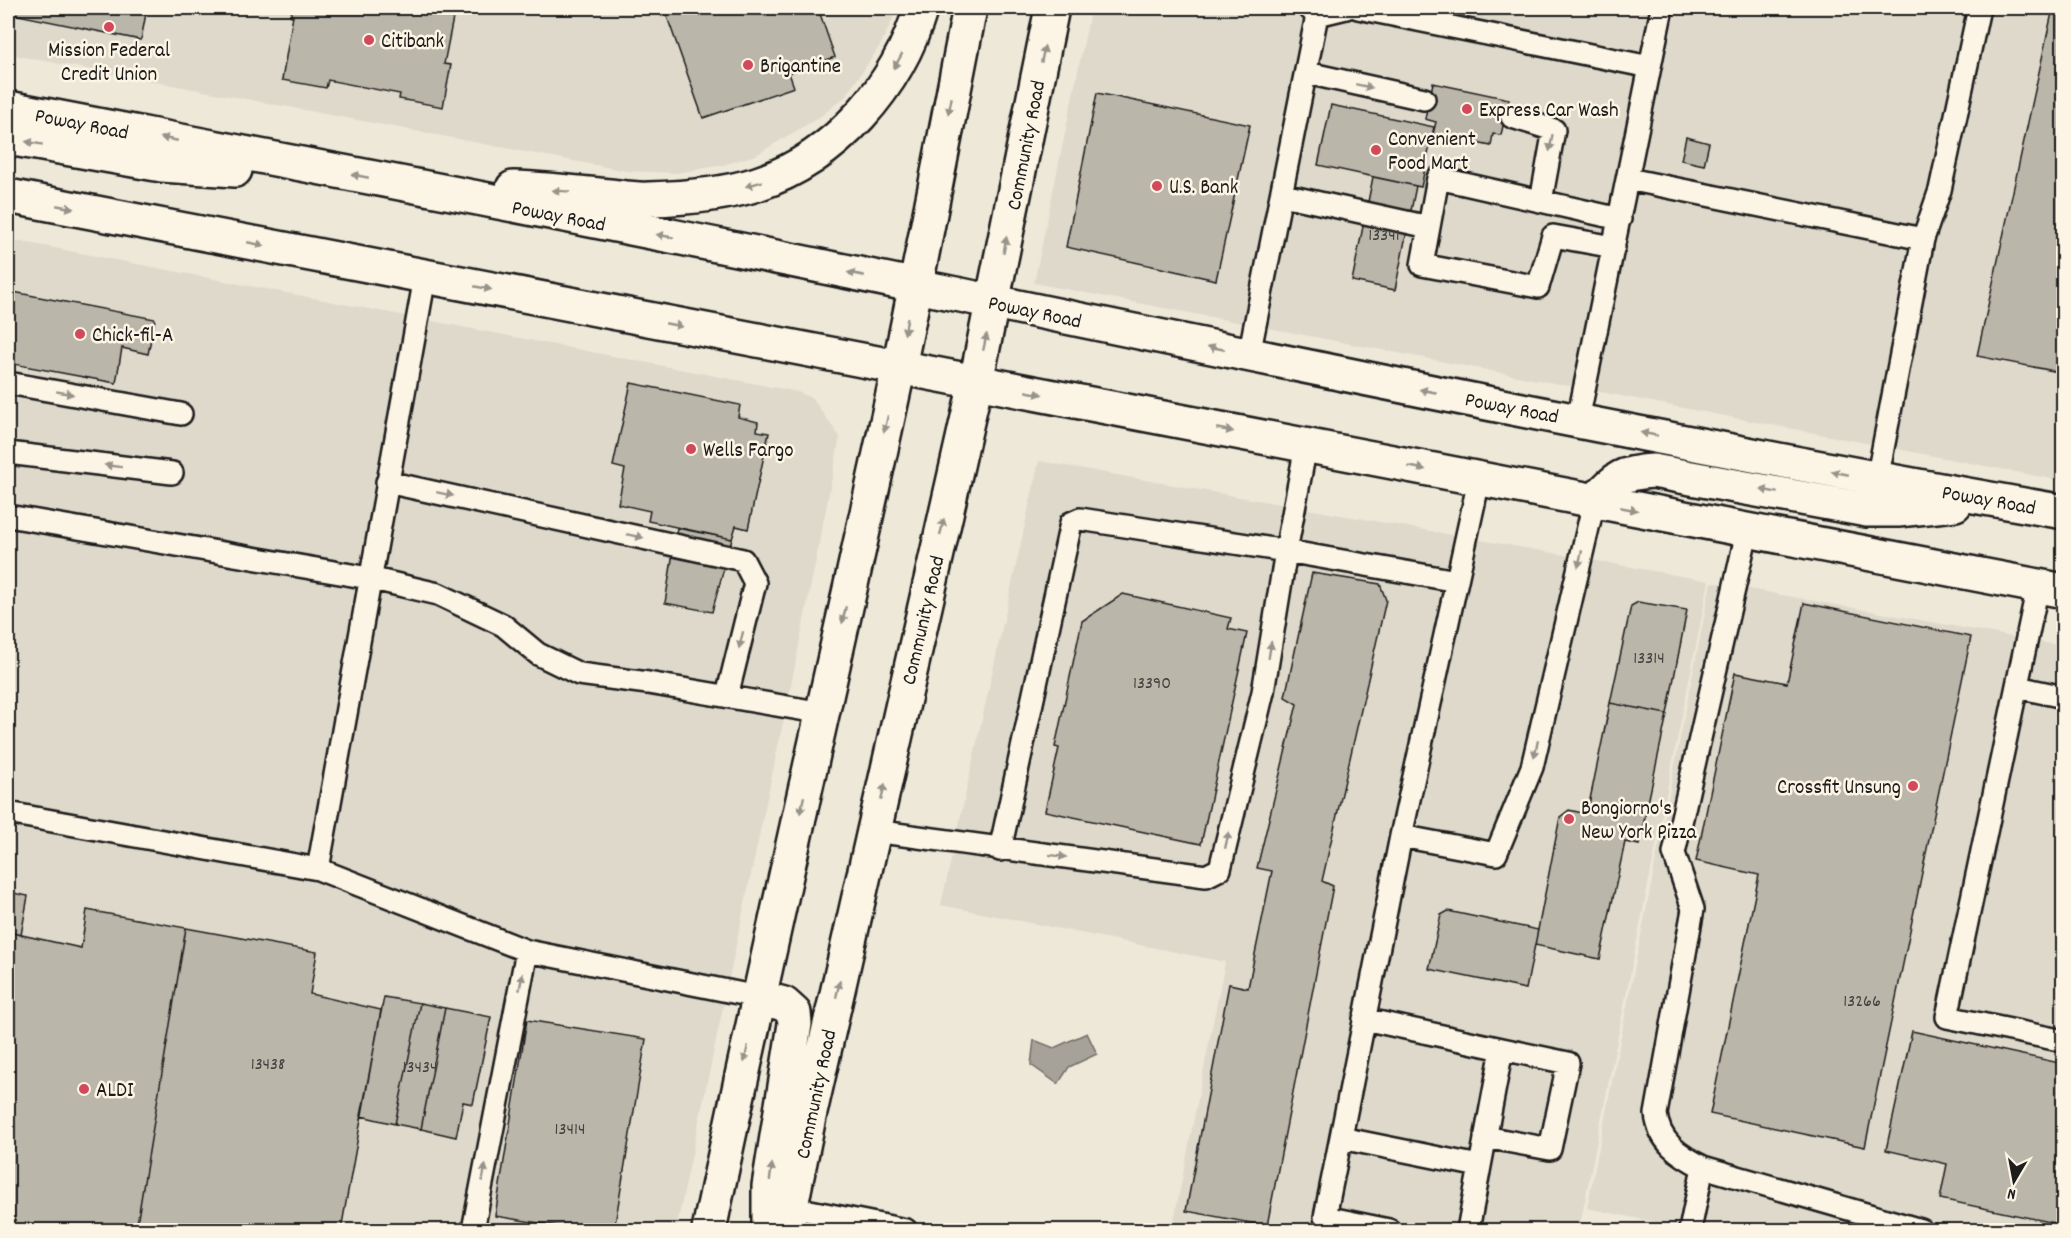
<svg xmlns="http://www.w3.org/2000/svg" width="2071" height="1238" viewBox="0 0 2071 1238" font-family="Dekko,sans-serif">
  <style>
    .built { fill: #ded9cb }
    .water { fill: #a7a299; stroke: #6f6c67; stroke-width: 1.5 }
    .building { fill: #bab6aa; stroke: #1c1c1c; stroke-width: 1.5 }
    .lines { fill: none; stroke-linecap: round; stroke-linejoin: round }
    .lane-casing { stroke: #1c1c1c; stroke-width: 26 }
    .primary-casing { stroke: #1c1c1c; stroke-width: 38 }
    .lane { stroke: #fcf5e5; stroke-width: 21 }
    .primary { stroke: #fcf5e5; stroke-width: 33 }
    .oneway { fill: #97938b }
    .poi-dot { fill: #d1495b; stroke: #fcf5e5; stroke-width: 2 }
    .labels { text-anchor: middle; stroke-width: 5; stroke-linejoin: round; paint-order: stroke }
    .number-label { font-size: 18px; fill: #444240 }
    .poi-label { font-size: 21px; fill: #1c1c1c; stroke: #fcf5e5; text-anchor: start }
    .street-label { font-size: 21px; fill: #1c1c1c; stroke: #fcf5e5 }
  </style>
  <rect width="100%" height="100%" fill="#eee8d9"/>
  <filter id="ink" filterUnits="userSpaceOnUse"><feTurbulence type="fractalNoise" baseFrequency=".0167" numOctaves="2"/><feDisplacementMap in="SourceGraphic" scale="12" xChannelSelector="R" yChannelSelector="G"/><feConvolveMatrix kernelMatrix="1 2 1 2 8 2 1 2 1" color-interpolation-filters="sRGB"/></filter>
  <g filter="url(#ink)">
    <path class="built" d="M8 8H898L881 44 846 96 821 116 756 155 723 165 676 173 627 171 8 54Z
      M1091 8H2063V481L1034 283Z
      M8 239 798 392 812 398 840 437 796 661 676 1230H8Z
      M1039 461 1709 581 1579 1230H1172L1225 962 941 905Z
      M1711 582 2063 646V1230H1692L1587 1208Z"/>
    <path class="water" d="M1087 1033 1097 1054 1069 1067 1058 1084 1031 1065 1034 1040 1054 1048Z"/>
    <path class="building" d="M8 8H147L141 40 8 13Z
      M292 8H455L444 64 451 65 443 107 399 99 400 94 328 80 326 88 282 80 293 16H291Z
      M664 8H818L835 57 789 73 794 87 703 118Z
      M2053 8H2064V373L1977 356Z
      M1433 83 1509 99 1501 135 1493 134 1491 146 1433 134 1436 122 1425 119Z
      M1097 93 1250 125 1216 280 1066 247Z
      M1331 105 1434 127 1421 187 1318 165Z
      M1686 137 1709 143 1704 165 1681 160Z
      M1373 177 1416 186 1395 290 1352 281Z
      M8 291 155 319 148 354 122 348 116 383 8 363Z
      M631 383 740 405 738 417 758 422 757 431 769 433 748 529 736 526 732 539 648 521 650 511 618 504 625 469 613 466Z
      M677 528 732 539 712 612 665 603Z
      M1312 573 1380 584 1386 600 1322 881 1333 886 1267 1226 1186 1211 1229 984 1248 988 1272 871 1257 868 1297 704 1285 697Z
      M1123 594 1231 618 1228 629 1247 633 1201 844 1045 811 1059 748 1055 747 1082 621Z
      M1638 602 1687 610 1667 714 1610 703 1631 606Z
      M1804 603 1971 637 1865 1147 1710 1114 1759 875 1696 861 1735 673 1787 683Z
      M1610 703 1667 714 1639 845 1625 842 1600 959 1535 945 1560 817 1569 810 1587 814Z
      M8 892 28 896 21 935 8 932Z
      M87 910 186 928 136 1230H8V932L81 948Z
      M1448 911 1538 930 1526 989 1429 969 1441 915Z
      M186 928 317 952 310 994 381 1010 341 1230H136Z
      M384 997 420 1003 395 1124 361 1116Z
      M420 1003 445 1008 421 1129 395 1124Z
      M445 1008 491 1017 473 1104 463 1102 456 1137 421 1129Z
      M527 1020 646 1039 614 1230H583L495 1216Z
      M1912 1031 2064 1064V1225L1940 1199 1947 1164 1886 1150Z"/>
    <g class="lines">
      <g class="lane-casing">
        <path id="lane" d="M1309 8 1317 15 1346 8
          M1358 8 1650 67
          M1307 73 1424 99
          M1512 117 1554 130 1541 201
          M1628 179 1923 239
          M1283 195 1429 227
          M1614 247 1553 236 1538 287 1422 265 1438 178 1620 219
          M1249 355 1317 15
          M8 383 181 414
          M1578 420 1662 8
          M1306 446 1286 551 1457 581
          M8 453 172 473
          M1877 480 1923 239 1940 190 1979 8
          M387 482 743 560 755 583 727 696
          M8 516 369 578 438 594 503 625 538 654 579 674 648 683 823 713
          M1747 532 1674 853 1693 909 1656 1114C1659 1142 1679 1155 1703 1167L1921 1230
          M2038 586 1947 1017 2064 1041
          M2017 687 2064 697
          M8 813 318 869 527 951 758 997
          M874 831 1206 876 1220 869 1263 692 1286 551 1080 519 1071 523 1000 850
          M1401 836 1496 854 1532 767 1594 502
          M318 869 425 277
          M1364 1019 1502 1049
          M1341 1138 1479 1166
          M790 1207 906 1230
          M473 1230 527 951
          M1389 1230 1325 1217 1401 836 1479 480
          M1468 1230 1502 1049 1568 1063 1550 1149 1485 1137
          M1690 1230 1703 1167"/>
      </g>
      <g class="primary-casing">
        <path id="primary" d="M8 108C311 166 615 223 917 286 1298 365 1680 445 2064 512
          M8 138 162 165 235 170
          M513 188C542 189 571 192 599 195 615 196 633 200 649 199 685 198 723 195 757 184 836 158 898 86 921 8
          M8 196 2064 591
          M1594 502C1616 479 1619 473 1653 471L1867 510H1898L1955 504
          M758 997 784 1004 794 1013 795 1024 769 1186V1230
          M709 1230C769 943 836 658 898 371 924 250 946 129 970 8
          M786 1230 809 1117 976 382 1052 8"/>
      </g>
      <use href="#lane" class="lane"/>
      <use href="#primary" class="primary"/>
    </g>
    <defs><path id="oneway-solid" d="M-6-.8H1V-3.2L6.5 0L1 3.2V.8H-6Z" transform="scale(1.5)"/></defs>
    <g class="oneway">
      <use href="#oneway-solid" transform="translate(1043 54) rotate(-79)"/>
      <use href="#oneway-solid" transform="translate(898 61) rotate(119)"/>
      <use href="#oneway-solid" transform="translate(1364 86) rotate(12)"/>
      <use href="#oneway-solid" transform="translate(950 106) rotate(101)"/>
      <use href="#oneway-solid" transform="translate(169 139) rotate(-169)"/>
      <use href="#oneway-solid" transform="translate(34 143) rotate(-170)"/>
      <use href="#oneway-solid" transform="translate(1551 143) rotate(100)"/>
      <use href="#oneway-solid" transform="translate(360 176) rotate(-169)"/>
      <use href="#oneway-solid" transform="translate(754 184) rotate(163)"/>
      <use href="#oneway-solid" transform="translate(561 191) rotate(-176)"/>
      <use href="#oneway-solid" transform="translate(65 207) rotate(11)"/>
      <use href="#oneway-solid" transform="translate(665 236) rotate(-169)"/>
      <use href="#oneway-solid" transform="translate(256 244) rotate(11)"/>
      <use href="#oneway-solid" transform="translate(1005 245) rotate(-80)"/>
      <use href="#oneway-solid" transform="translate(856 274) rotate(-169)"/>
      <use href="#oneway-solid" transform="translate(483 288) rotate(11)"/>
      <use href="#oneway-solid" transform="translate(674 325) rotate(11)"/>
      <use href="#oneway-solid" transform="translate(906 326) rotate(100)"/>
      <use href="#oneway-solid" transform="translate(985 342) rotate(-78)"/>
      <use href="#oneway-solid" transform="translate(1216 348) rotate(-169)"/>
      <use href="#oneway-solid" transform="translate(1428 391) rotate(-169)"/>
      <use href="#oneway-solid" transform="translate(65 393) rotate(10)"/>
      <use href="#oneway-solid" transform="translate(1034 393) rotate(11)"/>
      <use href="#oneway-solid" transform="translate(886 424) rotate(103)"/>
      <use href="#oneway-solid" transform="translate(1225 430) rotate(11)"/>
      <use href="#oneway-solid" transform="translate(1649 434) rotate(-169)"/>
      <use href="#oneway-solid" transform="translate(113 466) rotate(-173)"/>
      <use href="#oneway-solid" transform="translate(1417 468) rotate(11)"/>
      <use href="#oneway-solid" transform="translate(1840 473) rotate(-169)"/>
      <use href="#oneway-solid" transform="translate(1769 491) rotate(-170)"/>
      <use href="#oneway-solid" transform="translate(445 494) rotate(12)"/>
      <use href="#oneway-solid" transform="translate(1629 509) rotate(11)"/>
      <use href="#oneway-solid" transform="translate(942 527) rotate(-77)"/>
      <use href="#oneway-solid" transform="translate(635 536) rotate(12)"/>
      <use href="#oneway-solid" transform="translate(1580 559) rotate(103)"/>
      <use href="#oneway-solid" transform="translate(844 615) rotate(102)"/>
      <use href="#oneway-solid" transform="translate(741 640) rotate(104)"/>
      <use href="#oneway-solid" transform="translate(1270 650) rotate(-81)"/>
      <use href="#oneway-solid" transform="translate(1536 749) rotate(103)"/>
      <use href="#oneway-solid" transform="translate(883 792) rotate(-77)"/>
      <use href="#oneway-solid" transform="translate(802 805) rotate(103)"/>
      <use href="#oneway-solid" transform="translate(1227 840) rotate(-77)"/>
      <use href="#oneway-solid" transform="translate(1058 856) rotate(7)"/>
      <use href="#oneway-solid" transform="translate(521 982) rotate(-79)"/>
      <use href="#oneway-solid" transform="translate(838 989) rotate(-77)"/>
      <use href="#oneway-solid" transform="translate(746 1054) rotate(102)"/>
      <use href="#oneway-solid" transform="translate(771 1172) rotate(-82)"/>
      <use href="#oneway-solid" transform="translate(484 1173) rotate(-79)"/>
    </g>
  </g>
  <g class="poi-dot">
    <circle cx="109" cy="27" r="6"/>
    <circle cx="369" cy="40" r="6"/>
    <circle cx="748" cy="65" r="6"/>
    <circle cx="1467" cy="109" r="6"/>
    <circle cx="1376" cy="150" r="6"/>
    <circle cx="1157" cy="186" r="6"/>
    <circle cx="80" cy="334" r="6"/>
    <circle cx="691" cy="449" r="6"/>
    <circle cx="1913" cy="786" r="6"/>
    <circle cx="1569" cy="819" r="6"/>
    <circle cx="84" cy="1089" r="6"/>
  </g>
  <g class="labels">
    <g class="number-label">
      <text x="1384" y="240">13341</text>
      <text x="1649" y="663">13314</text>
      <text x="1152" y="688">13390</text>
      <text x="1862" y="1006">13266</text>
      <text x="268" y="1069">13438</text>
      <text x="420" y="1072">13434</text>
      <text x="570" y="1134">13414</text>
    </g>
    <g class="poi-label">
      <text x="381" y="47">Citibank</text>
      <text x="109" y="56" text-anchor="middle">Mission Federal<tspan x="109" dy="24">Credit Union</tspan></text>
      <text x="760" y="72">Brigantine</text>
      <text x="1479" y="116">Express Car Wash</text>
      <text x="1388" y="145">Convenient<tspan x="1388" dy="24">Food Mart</tspan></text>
      <text x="1169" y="193">U.S. Bank</text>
      <text x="92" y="341">Chick-fil-A</text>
      <text x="703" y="456">Wells Fargo</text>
      <text x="1901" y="793" text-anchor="end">Crossfit Unsung</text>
      <text x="1581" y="814">Bongiorno's<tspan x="1581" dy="24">New York Pizza</tspan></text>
      <text x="96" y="1096">ALDI</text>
    </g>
    <g class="street-label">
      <text transform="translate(82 123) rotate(11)" y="7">Poway Road</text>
      <text transform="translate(1025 145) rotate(-79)" y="7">Community Road</text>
      <text transform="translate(559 215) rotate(11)" y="7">Poway Road</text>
      <text transform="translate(1035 311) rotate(12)" y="7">Poway Road</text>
      <text transform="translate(1512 407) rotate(11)" y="7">Poway Road</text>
      <text transform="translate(1989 499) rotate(10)" y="7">Poway Road</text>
      <text transform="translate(922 620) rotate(-77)" y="7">Community Road</text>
      <text transform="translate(815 1094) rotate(-78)" y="7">Community Road</text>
    </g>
  </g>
  <rect width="2071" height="1238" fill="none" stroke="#fcf5e5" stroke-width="30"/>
  <rect x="15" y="15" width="2041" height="1208" fill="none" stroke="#1c1c1c" stroke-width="2" filter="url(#ink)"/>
  <g transform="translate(2014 1181) rotate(190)" stroke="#fcf5e5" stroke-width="4.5" paint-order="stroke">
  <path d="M0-4.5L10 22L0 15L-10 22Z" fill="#1c1c1c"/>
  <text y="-9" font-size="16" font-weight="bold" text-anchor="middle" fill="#1c1c1c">N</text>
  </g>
</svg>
